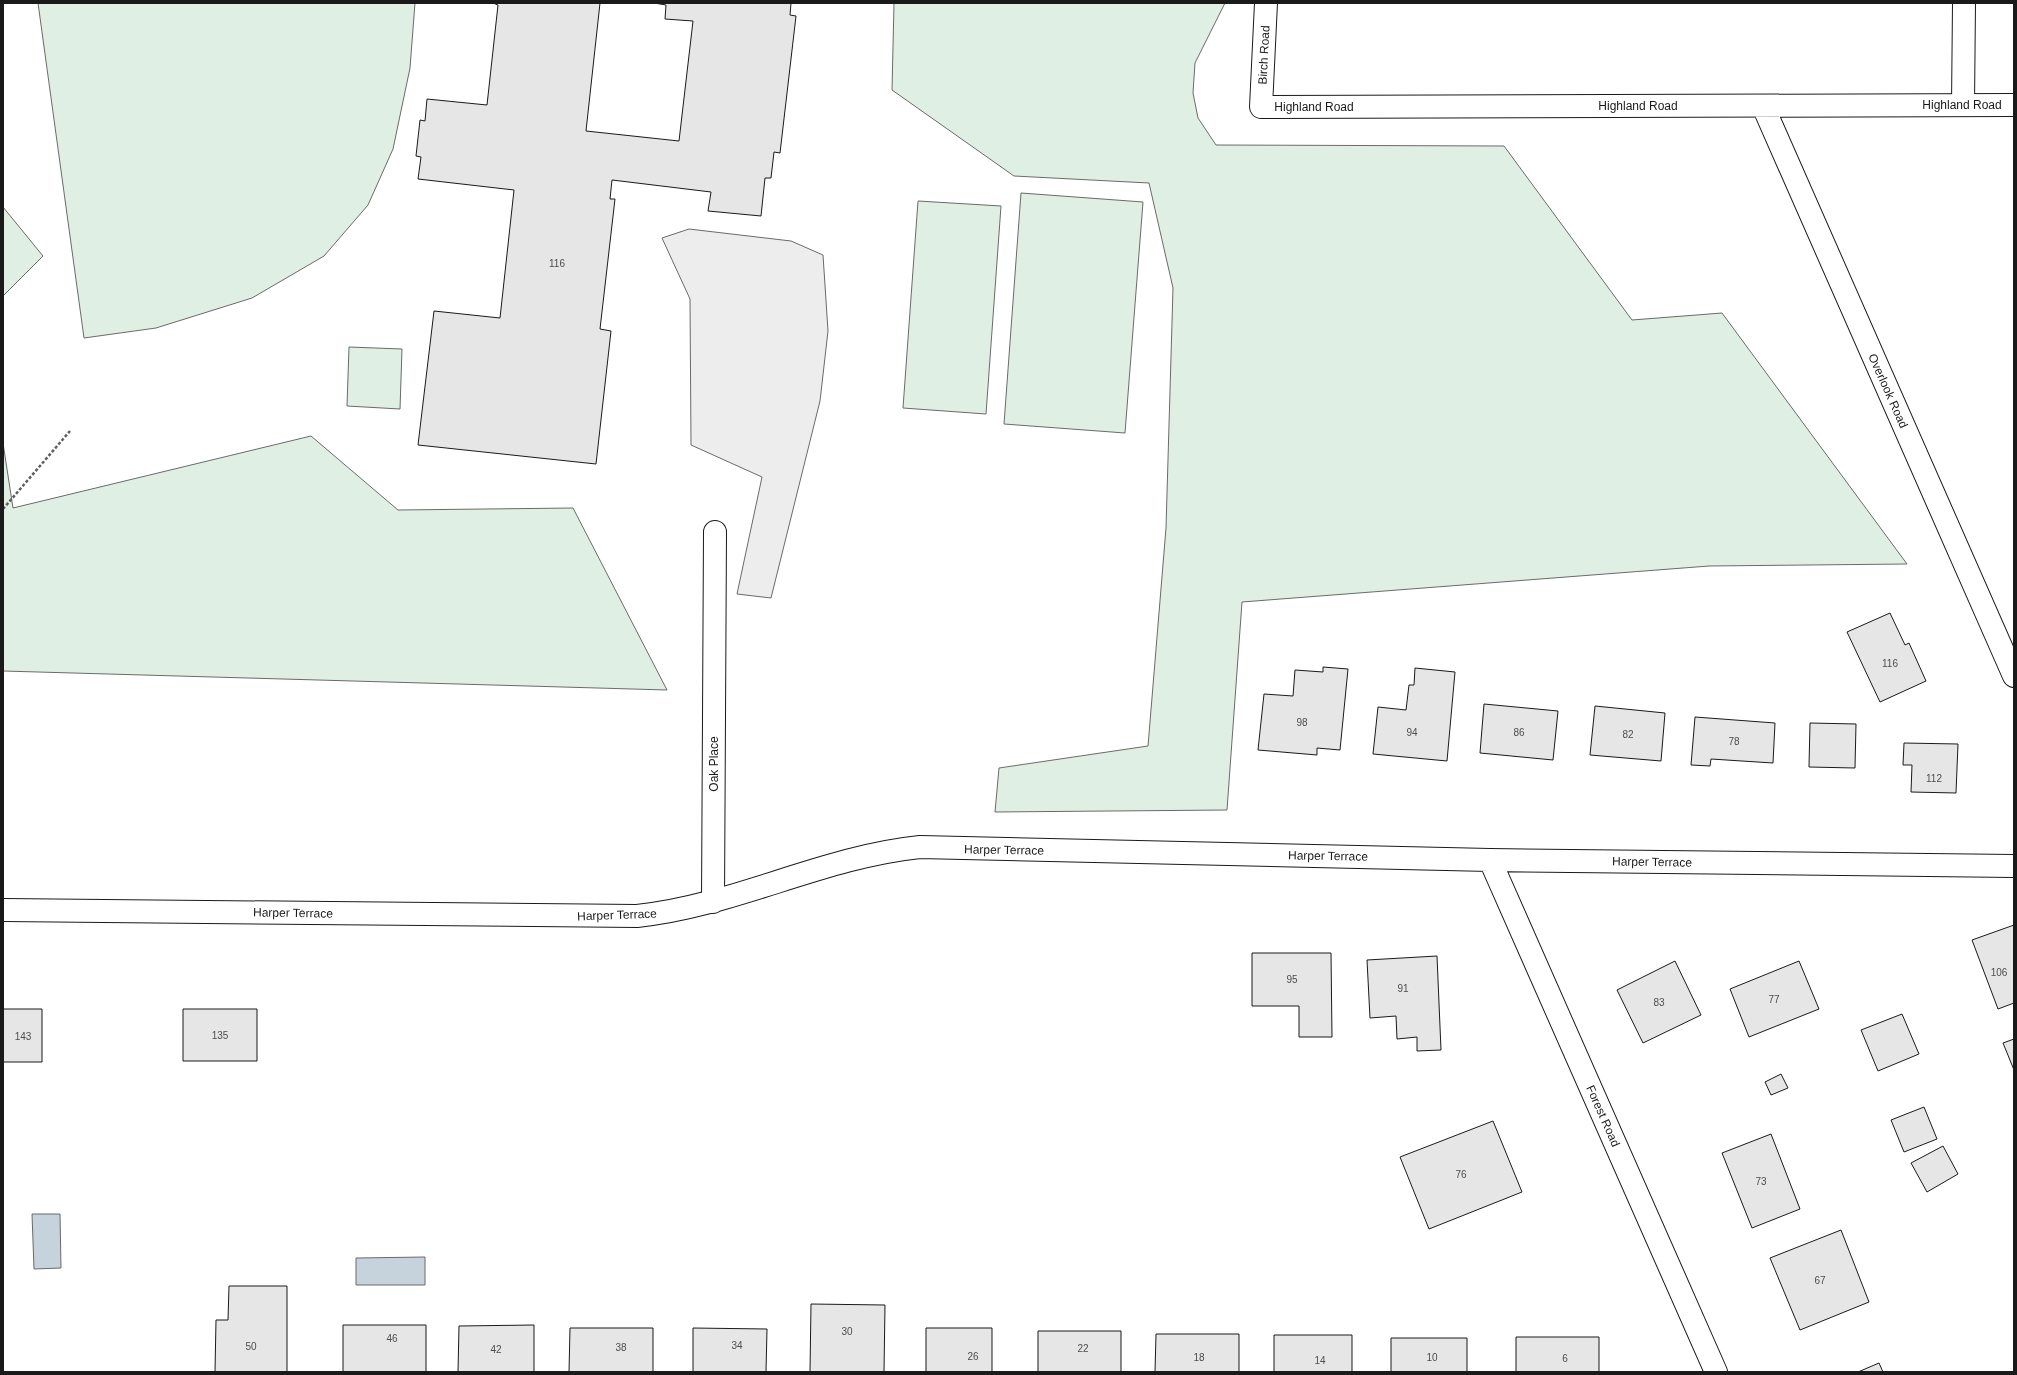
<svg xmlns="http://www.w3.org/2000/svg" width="2017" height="1375" viewBox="0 0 2017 1375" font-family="Arial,sans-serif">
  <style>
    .green { fill: #e0efe3; stroke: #6a6a6a }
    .parking { fill: #ededed; stroke: #6a6a6a }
    .water { fill: #c6d2dc; stroke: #6a6a6a }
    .building { fill: #e6e6e6; stroke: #1a1a1a }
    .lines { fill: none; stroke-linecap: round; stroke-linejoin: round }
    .minor-casing { stroke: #1a1a1a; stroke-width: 24 }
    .path { stroke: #5f5f5f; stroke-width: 2.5; stroke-dasharray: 3 2; stroke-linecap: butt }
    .minor { stroke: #fff; stroke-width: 22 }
    .labels { text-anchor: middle; stroke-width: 3; stroke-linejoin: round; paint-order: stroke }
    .number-label { font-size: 10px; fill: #4d4d4d }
    .street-label { font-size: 12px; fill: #1a1a1a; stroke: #fff }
  </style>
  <rect width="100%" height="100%" fill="#fff"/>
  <path class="green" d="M38 3H415L410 68 393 149 368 205 324 256 252 298 156 328 84 338Z
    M894 3H1225L1195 63 1193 93 1198 118 1216 145 1504 146 1632 320 1722 313 1907 564 1709 566 1242 602 1227 810 995 812 999 768 1148 746 1166 528 1173 288 1149 183 1014 176 892 90Z
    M1021 193 1143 202 1125 433 1004 424Z
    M918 201 1001 206 986 414 903 408Z
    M3 207 43 256 3 296Z
    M349 347 402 349 400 409 347 406Z
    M311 436 398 510 573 508 667 690 3 671V443L13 508Z"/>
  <path class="parking" d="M689 229 791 241 823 255 828 331 820 401 771 598 737 594 762 477 691 445 690 299 662 238Z"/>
  <path class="water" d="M32 1214H60L61 1268 34 1269Z
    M425 1257V1285H356V1258Z"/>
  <path class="building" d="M493 3H600L586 131 679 141 693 21 665 19 666 5 654 3H791L790 15 796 16 780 153 774 152 771 178H765L761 216 708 211 711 192 612 180 610 199H615L600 329 611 331 596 464 418 445 434 311 500 318 514 190 418 179 421 157 416 156 420 120 425 121 427 99 487 105 498 5Z
    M1890 613 1905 645 1909 643 1926 681 1880 702 1847 632Z
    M1323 667 1348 669 1340 750 1317 748V755L1258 750 1264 694 1293 696 1295 670 1323 672Z
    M1415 668 1455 672 1447 761 1373 754 1378 707 1406 710 1409 685H1414Z
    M1484 704 1558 711 1553 760 1480 753Z
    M1595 706 1665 713 1661 761 1590 755Z
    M1695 717 1775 723 1773 763 1711 759 1710 766 1691 765Z
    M1810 723 1856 724 1855 768 1809 767Z
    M1904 743 1958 744 1956 793 1911 792 1912 765H1903Z
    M2014 925V1003L1998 1009 1972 940Z
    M1252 953H1331L1332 1037H1299V1006H1252Z
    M1437 956 1441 1050 1417 1051V1037L1397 1039 1396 1016 1370 1018 1367 960Z
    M1675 961 1701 1015 1643 1043 1617 990Z
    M1799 961 1819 1009 1749 1037 1730 989Z
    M3 1009H42V1062H3Z
    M183 1009H257V1061H183Z
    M1902 1014 1919 1054 1878 1071 1861 1030Z
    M2014 1039V1070L2003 1043Z
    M1781 1074 1788 1088 1771 1095 1765 1082Z
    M1924 1107 1937 1139 1904 1152 1891 1120Z
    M1493 1121 1522 1192 1429 1229 1400 1157Z
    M1771 1134 1800 1209 1752 1228 1722 1153Z
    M1943 1146 1958 1174 1927 1192 1911 1163Z
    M1841 1230 1869 1302 1800 1330 1770 1258Z
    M229 1286H287V1372H215L216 1320H228Z
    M811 1304 885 1305 884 1372H810Z
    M343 1325H426V1372H343Z
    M534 1325V1372H458L459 1326Z
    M570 1328H653V1372H569Z
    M693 1328 767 1329 766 1372H693Z
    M926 1328H992V1372H926Z
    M1038 1331H1121V1372H1038Z
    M1156 1334H1239V1372H1155Z
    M1274 1335H1352V1372H1274Z
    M1516 1337H1599V1372H1516Z
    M1391 1338H1467V1372H1391Z
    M1879 1363 1883 1372H1858Z"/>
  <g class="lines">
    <g class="minor-casing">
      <path id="minor" d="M1266 3 1261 107 2014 105
        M1963 105 1964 3
        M1763 106 2014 676
        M1490 860 1716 1372
        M713 902 715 532
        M3 910 637 916C734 906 822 857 920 847L1490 860 2014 866"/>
    </g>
    <path class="path" d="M3 509 70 431"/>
    <use href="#minor" class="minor"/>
  </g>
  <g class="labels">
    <g class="number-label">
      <text x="557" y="267">116</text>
      <text x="1890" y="667">116</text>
      <text x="1302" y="726">98</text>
      <text x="1412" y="736">94</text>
      <text x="1519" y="736">86</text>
      <text x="1628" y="738">82</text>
      <text x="1734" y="745">78</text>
      <text x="1934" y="782">112</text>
      <text x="1999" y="976">106</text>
      <text x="1292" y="983">95</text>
      <text x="1403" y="992">91</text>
      <text x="1774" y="1003">77</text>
      <text x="1659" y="1006">83</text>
      <text x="220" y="1039">135</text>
      <text x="23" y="1040">143</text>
      <text x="1461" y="1178">76</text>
      <text x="1761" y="1185">73</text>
      <text x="1820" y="1284">67</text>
      <text x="847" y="1335">30</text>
      <text x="392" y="1342">46</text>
      <text x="737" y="1349">34</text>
      <text x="251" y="1350">50</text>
      <text x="621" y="1351">38</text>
      <text x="1083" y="1352">22</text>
      <text x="496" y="1353">42</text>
      <text x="973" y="1360">26</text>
      <text x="1199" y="1361">18</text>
      <text x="1432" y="1361">10</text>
      <text x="1565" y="1362">6</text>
      <text x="1320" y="1364">14</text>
    </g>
    <g class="street-label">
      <text transform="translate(1264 55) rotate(-87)" y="4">Birch Road</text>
      <text x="1962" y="109">Highland Road</text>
      <text x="1638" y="110">Highland Road</text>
      <text x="1314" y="111">Highland Road</text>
      <text transform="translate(1888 391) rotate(66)" y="4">Overlook Road</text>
      <text transform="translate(714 764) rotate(-90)" y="4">Oak Place</text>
      <text transform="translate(1004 850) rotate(1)" y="4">Harper Terrace</text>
      <text transform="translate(1328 856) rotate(1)" y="4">Harper Terrace</text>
      <text transform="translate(1652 862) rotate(1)" y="4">Harper Terrace</text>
      <text transform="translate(293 913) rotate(1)" y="4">Harper Terrace</text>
      <text transform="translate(617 915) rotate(-2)" y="4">Harper Terrace</text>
      <text transform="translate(1603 1116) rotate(66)" y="4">Forest Road</text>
    </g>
  </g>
  <rect width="2017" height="1375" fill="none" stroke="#1a1a1a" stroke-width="8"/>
</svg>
